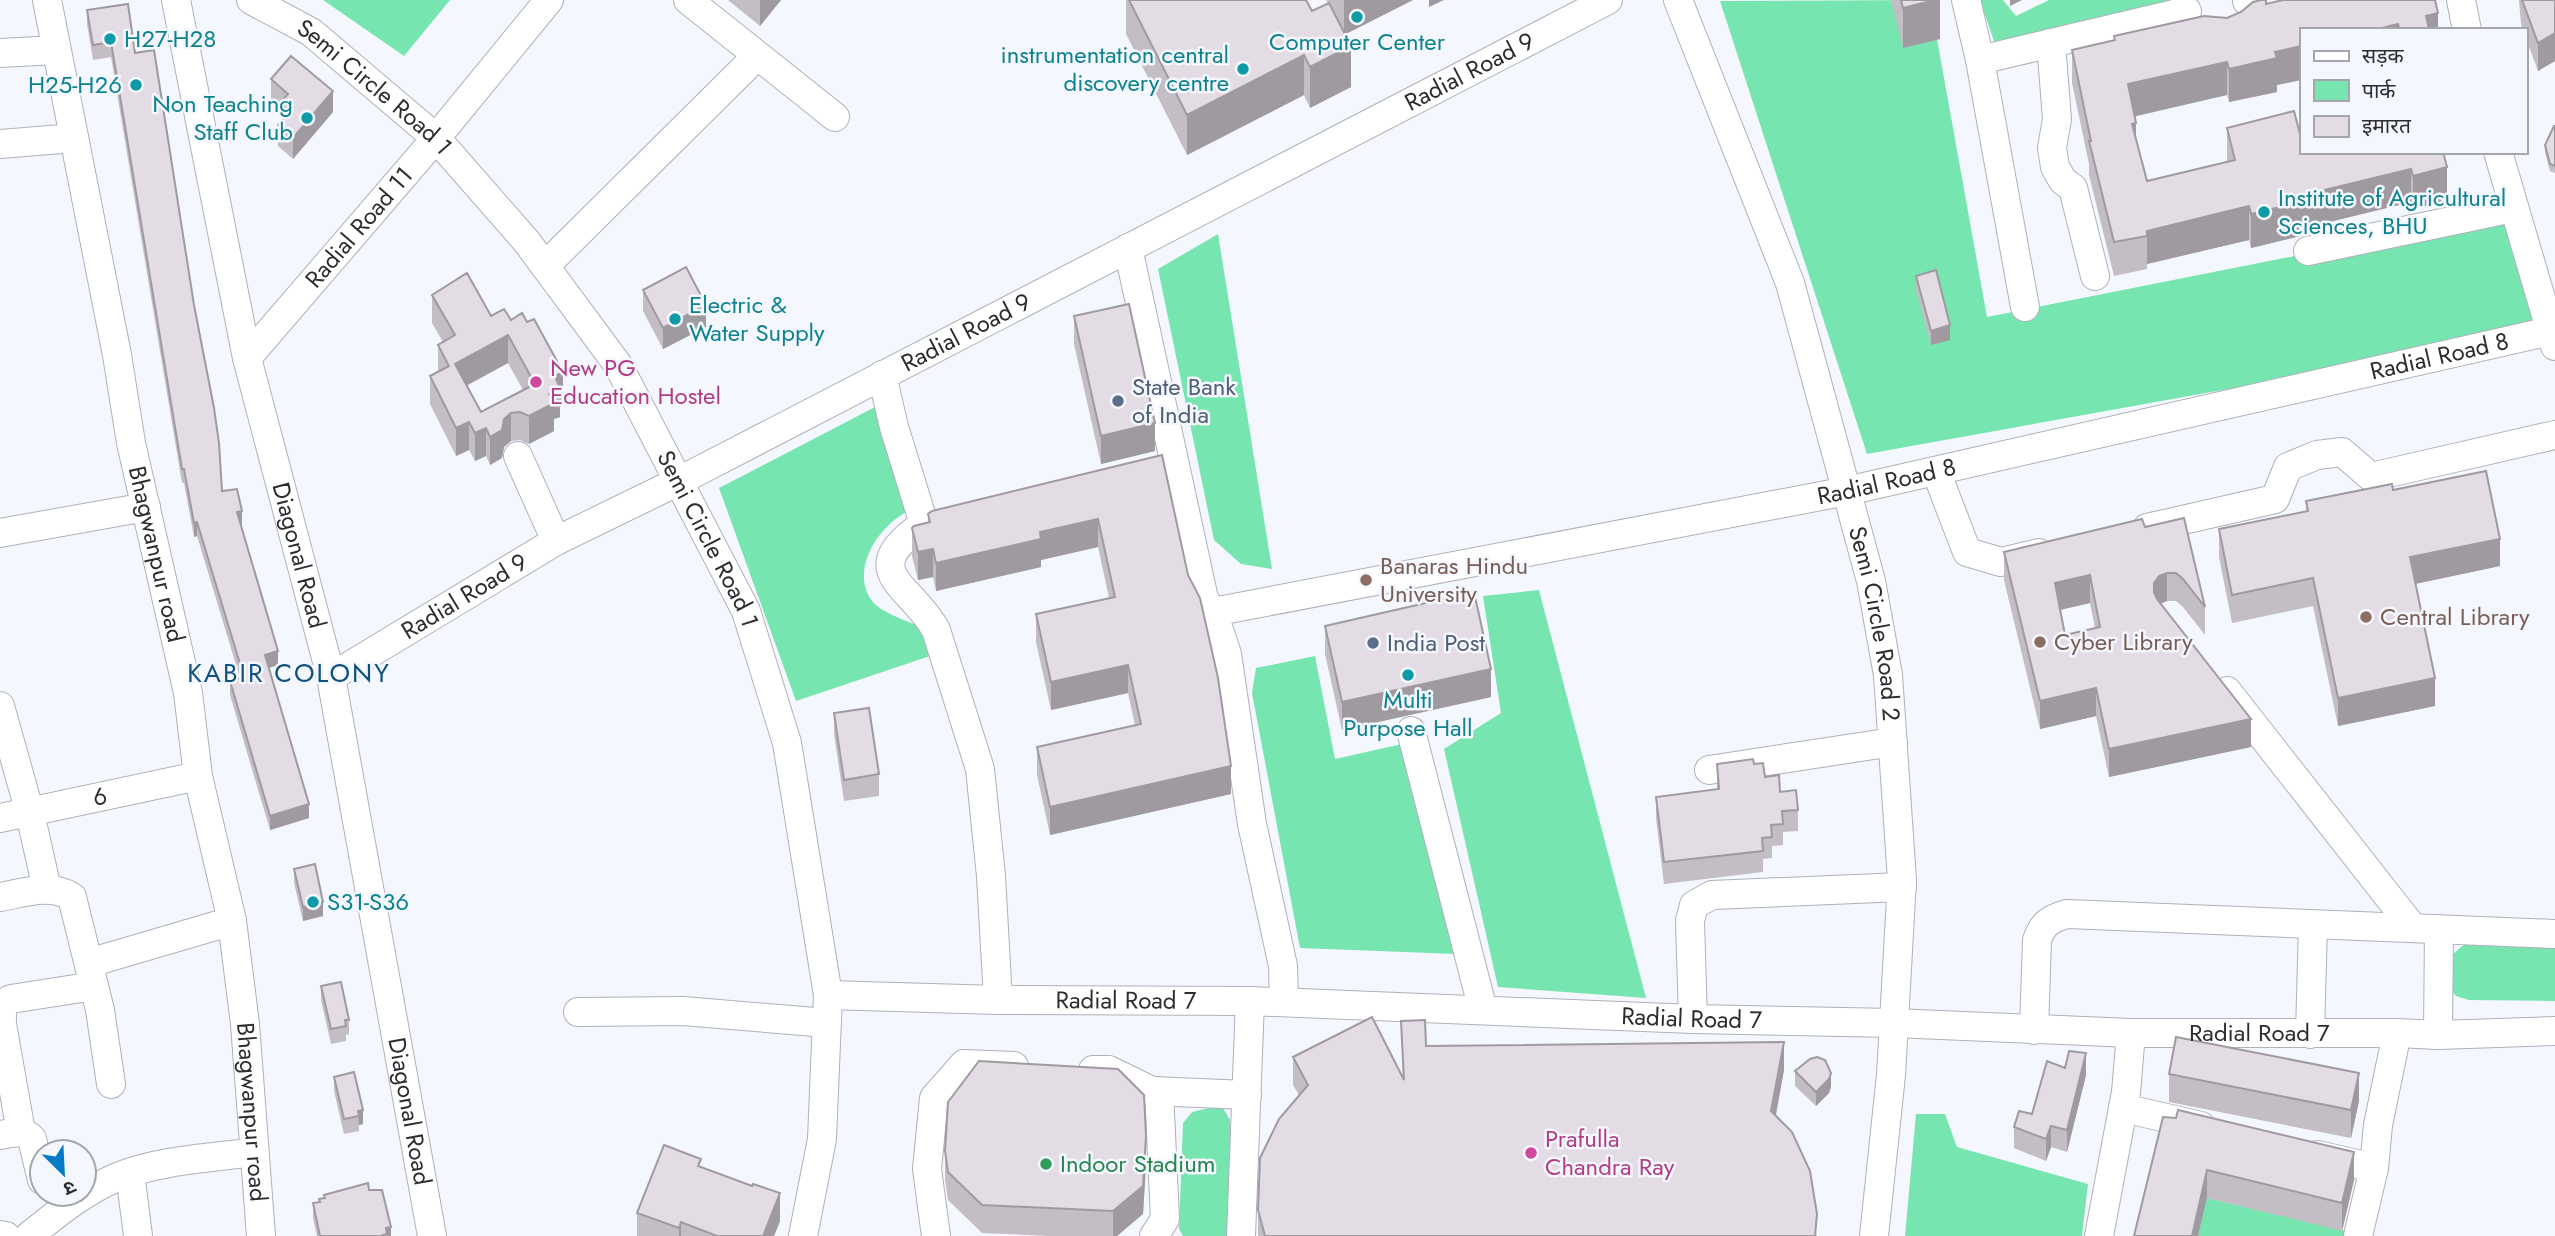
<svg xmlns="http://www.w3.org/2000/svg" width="2555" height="1236" viewBox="0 0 2555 1236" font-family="Jost,'Noto Sans Devanagari',sans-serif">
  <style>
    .green { fill: #77e5b0 }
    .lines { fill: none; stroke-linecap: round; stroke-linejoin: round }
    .minor-casing { stroke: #afb1ba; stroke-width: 30 }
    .minor { stroke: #fff; stroke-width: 28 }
    .wall { fill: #c3bdc4; fill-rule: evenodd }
    .shaded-wall { fill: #9f9aa0 }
    .building { fill: #e3dce4; stroke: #9f9aa0; stroke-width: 2; fill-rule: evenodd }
    .culture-dot { fill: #0f9aa8; stroke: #f5f7fe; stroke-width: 2.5 }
    .hotel-dot { fill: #d1479c; stroke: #f5f7fe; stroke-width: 2.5 }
    .service-dot { fill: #5c6f8a; stroke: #f5f7fe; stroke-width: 2.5 }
    .education-dot { fill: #8d6e63; stroke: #f5f7fe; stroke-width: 2.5 }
    .leisure-dot { fill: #2e9e5b; stroke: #f5f7fe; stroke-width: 2.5 }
    .labels { text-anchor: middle; stroke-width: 5; stroke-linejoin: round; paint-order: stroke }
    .culture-label { font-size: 24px; fill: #0d838f; stroke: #f5f7fe; text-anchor: start }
    .street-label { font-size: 24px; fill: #2d2d31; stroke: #f5f7fe }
    .hotel-label { font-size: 24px; fill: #b23c85; stroke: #f5f7fe; text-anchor: start }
    .service-label { font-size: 24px; fill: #4e5e75; stroke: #f5f7fe; text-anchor: start }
    .education-label { font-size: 24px; fill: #785e54; stroke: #f5f7fe; text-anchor: start }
    .leisure-label { font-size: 24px; fill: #27864d; stroke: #f5f7fe; text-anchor: start }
    .neighbourhood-label { font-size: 26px; letter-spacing: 2px; fill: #0d517f; stroke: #f5f7fe }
  </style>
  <rect width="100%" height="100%" fill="#f5f7fe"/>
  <path class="green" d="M323 0H450L404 56Z
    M1930 0 1987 317 2512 213 2550 331 1867 454 1720 1Z
    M1980 0H2003L2016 16 2049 0H2173L2002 44 1994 41Z
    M1218 234 1272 569 1241 564 1214 540 1158 269Z
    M875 407 909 510C902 515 893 520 887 527 868 545 854 579 873 602 883 614 913 623 927 629L936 654 796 701 719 488Z
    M1539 590 1646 998 1498 987 1444 749 1501 713 1483 596Z
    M1315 656 1335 759 1411 742 1456 954 1300 948 1252 693 1256 668Z
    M2468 943 2555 945V1001L2469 1000 2456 996 2449 988C2449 966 2446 954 2468 943Z
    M1209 1108H1223L1230 1120 1234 1224 1229 1236H1183L1179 1229 1183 1123 1192 1112Z
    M1916 1114H1945L1957 1147 2088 1184 2082 1236H1905Z
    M2207 1198 2354 1233 2353 1236H2198Z"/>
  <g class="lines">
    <g class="minor-casing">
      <g id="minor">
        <path id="s1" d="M47 0 117 355 131 443 188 693 198 776 232 921 245 1024 261 1236"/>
        <path id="s2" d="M176 0 247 358 331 677 432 1236"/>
        <path id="s3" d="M251 0 311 32 436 138 527 242 618 365 746 611 787 743 828 995 822 1139 803 1236"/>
        <path d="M688 0 835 117"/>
        <path id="s4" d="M1678 0 1790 283 1871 581 1888 675 1902 880 1891 1075 1874 1236"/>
        <path d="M1966 0 1980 60 2025 307"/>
        <path d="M2461 0 2467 30"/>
        <path d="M2247 1 2250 0"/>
        <path d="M2051 43 2057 119 2052 148 2055 167 2063 181 2073 188 2095 276"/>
        <path d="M0 53 56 50"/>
        <path d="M1980 60 2187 11"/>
        <path d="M0 144 74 138"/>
        <path d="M2498 152 2555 346"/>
        <path d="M1128 248 1204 599 1213 612 1227 654 1252 824 1283 966 1284 1002"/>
        <path d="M2308 251 2513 208"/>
        <path d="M545 266 757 56"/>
        <path id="s5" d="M247 358 436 138 549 0"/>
        <path d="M882 375 894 427 924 524C854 572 911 584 936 630L980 769 991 876 998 1000"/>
        <path d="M518 456 556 541"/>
        <path d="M1936 471 1967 552 2001 562 2039 553"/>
        <path d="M2147 528 2275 499 2288 467 2317 455 2342 452 2371 477 2555 435"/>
        <path d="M0 533 146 507"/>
        <path id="s6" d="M1213 612 1847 491 2555 330"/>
        <path id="s7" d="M331 677 556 541 679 481 1608 0"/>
        <path d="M2227 691 2413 928"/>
        <path d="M0 706 30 813 47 889"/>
        <path d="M1411 731 1483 1010"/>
        <path d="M1709 770 1893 742"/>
        <path id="s8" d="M0 818 198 776"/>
        <path d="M0 897C23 893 51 883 72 897L100 1010 111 1084"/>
        <path d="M89 963 232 921"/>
        <path id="s9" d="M828 995 998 1000 1250 1001 1693 1019 1894 1023 2131 1033H2397L2438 1035 2555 1031"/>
        <path d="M578 1012 683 1011 827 1023"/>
        <path d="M1693 1019 1690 921 1694 905 1712 895 1902 887"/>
        <path d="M2034 1030 2037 940C2043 923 2050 919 2067 914L2555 934"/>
        <path d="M2310 1034 2313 925"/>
        <path d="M2438 1035 2439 929"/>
        <path d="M1093 1070H1109L1152 1091 1247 1095"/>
        <path d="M2123 1108 2201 1126"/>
        <path d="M21 1132 2 1024C2 1013 0 1004 11 999L94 986"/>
        <path d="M0 1135C12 1133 24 1129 32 1139L42 1180"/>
        <path d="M2318 1155 2374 1168"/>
        <path d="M130 1173 138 1236"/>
        <path d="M0 1235 6 1236"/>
        <path d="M29 1236C56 1214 87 1189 120 1176 161 1160 211 1158 254 1152"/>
        <path d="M936 1236 927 1169 934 1098 964 1064 1014 1066"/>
        <path d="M1154 1236 1165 1219 1159 1091"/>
        <path d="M1241 1236 1250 1001"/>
        <path d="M2099 1236 2126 1092 2131 1033"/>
        <path d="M2358 1236 2374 1168 2378 1125 2397 1033"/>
      </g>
    </g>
    <use href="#minor" class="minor"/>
  </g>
  <path class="wall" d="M728 0H781L760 26Z
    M1126 0H1306L1312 11 1328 3 1326 0H1413L1345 34 1351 87 1310 108 1304 95 1187 155 1126 34Z
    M1891 0H1940V39L1903 48Z
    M2519 0H2555V61L2538 71 2525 36V30H2523L2521 24Z
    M2266 4 2438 30H2301V80L2277 85V92L2229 102 2227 95 2134 116 2136 139 2147 181 2227 162V128L2301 152H2443L2447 201 2413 209 2411 202 2309 227V234L2251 248 2249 240 2147 264V269L2114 276 2089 175V164L2072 83V50L2114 40V36L2227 18Z
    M87 10 135 53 222 491 242 526H241L278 665 269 668 309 818 270 830 230 695V681L240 678 197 536 194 537 184 483H182L111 57 93 60 87 24Z
    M271 79 333 112 293 159 278 146V125L284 118V111L271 100Z
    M2555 126V173L2550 171 2545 152V145Z
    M1916 276 1950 340 1931 345 1916 290Z
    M643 290 706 327 663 349 643 311Z
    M432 295 491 316 563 400 560 401V417L554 419V431L529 444 520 440 511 441 504 447 502 458 490 465 486 456 475 461 469 450 456 456 430 404V376L438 372V345L443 342 432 323ZM508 363 523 390 481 412 466 385Z
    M1074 316 1155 451 1101 464 1074 344Z
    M1162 455 1231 794 1050 835 1037 775V747L1135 725 1128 693 1051 710 1036 642V614L1109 598 1098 547 1041 560V567L936 591 933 577 918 580 912 556V528L928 523V514Z
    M2393 490 2500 566 2415 584 2435 706 2338 726 2313 606 2232 623 2219 557V529L2306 511V501Z
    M2145 527 2205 607V635L2183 607 2176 601H2167L2160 604 2251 747 2109 777 2096 716 2040 729 2004 580V552ZM2090 603 2095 628 2065 635 2060 610Z
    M1325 626 1491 697 1342 730 1325 654Z
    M834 713 879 774V796L844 801 834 734Z
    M1717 764H1754L1798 810V831L1783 832V845L1772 846V858L1763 859V872L1664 884 1656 818V797L1717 790Z
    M294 869 323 916 303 921 294 883Z
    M321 986 349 1020V1034L346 1035V1041L331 1044 321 1000Z
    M1401 1021 1426 1046 1784 1070 1776 1116 1817 1236H1258V1210L1299 1095 1293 1085V1057L1403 1078Z
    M1795 1071 1831 1087 1829 1093 1816 1106 1795 1086Z
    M354 1072 363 1124 359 1125V1131L344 1134 334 1091V1077Z
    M2169 1074 2359 1101 2351 1138 2169 1102Z
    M2086 1075 2067 1152 2051 1147 2046 1161 2014 1148V1127Z
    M2163 1117 2354 1180 2342 1231 2207 1198 2198 1236H2134Z
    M945 1151 1146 1164 1143 1214 1117 1236H1050L982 1233 948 1200 945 1179Z
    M701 1167 780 1221 774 1236H637V1213Z
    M369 1190 391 1236H317L313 1218V1203L319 1202V1199L324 1198V1195Z"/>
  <path class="shaded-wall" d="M760 0H781L760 26Z
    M1344 0H1413L1344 35Z
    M1429 0H1444L1429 7Z
    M1935 0H1940V39L1903 48V8Z
    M2010 0H2022L2010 6Z
    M2438 13V30H2426V16Z
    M2398 24V30H2374Z
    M2555 33V61L2538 71V43Z
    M1351 46V87L1310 108V67Z
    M2301 46V80L2277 85V92L2229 102V69L2275 52Z
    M1304 55V95L1187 155V115Z
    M2227 62V95L2128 118V84Z
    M333 91V112L293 159V138Z
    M2136 123V157L2132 124Z
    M2447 167V201L2413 209V176Z
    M2411 169V202L2309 227V234L2251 248V214L2308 194Z
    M2249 206V240L2147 264V231Z
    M706 305V327L663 349V328Z
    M1950 325V340L1931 345V331Z
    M508 335V363L455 392V364Z
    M563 372V400L560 401V417L554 419V431L529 444V416L555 376Z
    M511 413V441L504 447 502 458 490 465V437L504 419Z
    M469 422V450L456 456V428Z
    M1155 423V451L1101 464V436Z
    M486 428V456L475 461V433Z
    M242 511V526L237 527V512Z
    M1098 519V547L1041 560V567L936 591V563L1040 532Z
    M197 522V536L194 537V523Z
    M2500 539V566L2410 585V557Z
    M933 549V577L918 580V552Z
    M2167 573V601L2159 604 2154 592V583L2159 576Z
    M2090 575V603L2055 611V583Z
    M278 651V665L265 669V655Z
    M1128 665V693L1051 710V682Z
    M1491 669V697L1342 730V702Z
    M2435 678V706L2338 726V698Z
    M2096 688V716L2040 729V701Z
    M2251 719V747L2109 777V749Z
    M1231 766V794L1050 835V807Z
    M309 804V818L270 830V816Z
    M323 902V916L303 921V907Z
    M1784 1042V1070L1771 1139V1111Z
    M2086 1053V1075L2067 1152V1130Z
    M1831 1073V1087L1829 1093 1816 1106V1092Z
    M2359 1073V1101L2351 1138V1110Z
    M363 1110V1124L359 1125 358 1111Z
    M2051 1126V1147L2046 1161V1139Z
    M1146 1136V1164L1143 1214 1117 1236H1113V1211Z
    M2354 1152V1180L2342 1231V1203Z
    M2207 1170V1198L2198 1236H2192Z
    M780 1193V1221L774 1236H763Z
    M681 1222V1236H679V1228Z
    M391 1227V1236H387L386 1228Z"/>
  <path class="building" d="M1129 0H1306L1312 11 1329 3 1351 46 1310 67 1304 55 1187 115Z
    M1901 0H1935L1903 8Z
    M2261 0H2266V4L2283 0H2435L2438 13 2426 16 2429 30H2400L2398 24 2374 30H2301V46L2275 52 2277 58 2229 69 2227 62 2128 84 2136 123 2132 124 2147 181 2235 160 2227 128 2294 111 2301 138V152H2443L2447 167 2413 176 2411 169 2308 194 2309 200 2251 214 2249 206 2147 231V236L2114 242 2089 141H2091L2072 50 2115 40 2114 36 2204 16 2227 18 2241 12 2253 2Z
    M2522 0H2555V33L2538 43Z
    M128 4 135 53 154 50 194 305 214 408 219 443 222 491 237 489 242 511 237 512 278 651 265 655 309 804 270 816 230 681 244 677 197 522 194 523 184 469H182L111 42 93 45 87 10Z
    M291 56 333 91 293 138 278 125 293 107 284 99 288 94 271 79Z
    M2554 126H2555V166L2550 164 2545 145Z
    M686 267 706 305 663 328 643 290Z
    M1936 270 1950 325 1931 331 1916 276Z
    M467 273 491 316 504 309 511 320 522 313 527 322 534 319 563 372 555 376 560 389 549 394 554 403 529 416 520 412 511 413 504 419 502 430 490 437 486 428 475 433 469 422 456 428 430 376 449 366 438 345 455 335 432 295ZM508 335 535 384 481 412 455 364Z
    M1129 304 1155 423 1101 436 1074 316Z
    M1162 455 1188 575 1200 598 1218 678 1231 766 1050 807 1037 747 1141 724 1128 665 1051 682 1036 614 1115 597 1098 519 1040 532 1041 539 936 563 933 549 918 552 912 528 914 526 930 522 928 514 932 511Z
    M2486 471 2500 539 2410 557 2435 678 2338 698 2313 578 2232 595 2219 529 2308 511 2306 501 2392 484 2393 490Z
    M2184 518 2205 607 2183 579 2176 573H2167L2159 576 2154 583V592L2157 599 2251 719 2109 749 2096 688 2040 701 2004 552 2142 519 2145 527ZM2090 575 2100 627 2065 635 2055 583Z
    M1474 592 1491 669 1342 702 1325 626Z
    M869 708 879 774 844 780 834 713Z
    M1753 759 1754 764 1763 763 1765 777 1779 775 1780 792 1796 790 1798 810 1782 811 1783 824 1771 825 1772 837 1762 838 1763 851 1664 862 1656 797 1719 789 1717 764Z
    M315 864 323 902 303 907 294 869Z
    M341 982 349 1020H345L346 1026 331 1029 321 986Z
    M1372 1017 1404 1080 1401 1021 1425 1020 1426 1046 1784 1042 1771 1111 1792 1132 1810 1171 1817 1214 1815 1236H1265L1258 1210 1260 1158 1279 1119 1308 1085 1293 1057Z
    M2176 1037 2359 1073 2351 1110 2169 1074Z
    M2069 1051 2086 1053 2067 1130 2051 1126 2046 1139 2014 1127 2019 1111 2032 1114 2047 1061 2065 1068Z
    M1817 1057 1825 1060 1831 1073 1829 1079 1816 1092 1795 1071 1810 1059Z
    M979 1061 1118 1069 1144 1095 1146 1136 1143 1186 1113 1211 982 1205 948 1172 945 1151 948 1102Z
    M354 1072 363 1110 358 1111 359 1116 344 1119 334 1077Z
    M2178 1110 2354 1152 2342 1203 2207 1170 2192 1236H2134L2163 1117 2176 1118Z
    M664 1145 701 1159 698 1166 752 1186 753 1184 780 1193 763 1236H717L681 1222 679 1228 637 1213Z
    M368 1183 369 1190H382L391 1227 386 1228 387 1234 383 1235V1236H320L313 1203 320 1202 319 1199 325 1198 324 1195Z"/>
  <g class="culture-dot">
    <circle cx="1357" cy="17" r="7"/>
    <circle cx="110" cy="39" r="7"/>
    <circle cx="1243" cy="69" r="7"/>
    <circle cx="136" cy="85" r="7"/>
    <circle cx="307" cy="118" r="7"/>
    <circle cx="2264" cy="212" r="7"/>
    <circle cx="675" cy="319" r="7"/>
    <circle cx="1408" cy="675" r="7"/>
    <circle cx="313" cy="902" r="7"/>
  </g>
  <g class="hotel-dot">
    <circle cx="536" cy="382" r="7"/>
    <circle cx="1531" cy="1153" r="7"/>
  </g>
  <g class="service-dot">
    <circle cx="1118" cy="401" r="7"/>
    <circle cx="1373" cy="643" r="7"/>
  </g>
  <g class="education-dot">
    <circle cx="1366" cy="580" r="7"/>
    <circle cx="2366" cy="617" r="7"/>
    <circle cx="2040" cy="642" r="7"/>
  </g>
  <circle class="leisure-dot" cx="1046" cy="1164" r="7"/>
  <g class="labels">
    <g class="culture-label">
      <text x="124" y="47">H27-H28</text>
      <text x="1357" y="50" text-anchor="middle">Computer Center</text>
      <text x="1229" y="63" text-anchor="end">instrumentation central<tspan x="1229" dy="28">discovery centre</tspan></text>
      <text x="122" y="93" text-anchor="end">H25-H26</text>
      <text x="293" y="112" text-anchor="end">Non Teaching<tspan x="293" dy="28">Staff Club</tspan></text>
      <text x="2278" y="206">Institute of Agricultural<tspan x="2278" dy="28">Sciences, BHU</tspan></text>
      <text x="689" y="313">Electric &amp;<tspan x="689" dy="28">Water Supply</tspan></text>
      <text x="1408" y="708" text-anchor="middle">Multi<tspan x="1408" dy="28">Purpose Hall</tspan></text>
      <text x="327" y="910">S31-S36</text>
    </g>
    <g class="street-label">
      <text dy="8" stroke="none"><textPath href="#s7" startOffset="1290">Radial Road 9</textPath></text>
      <text dy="8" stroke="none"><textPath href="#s3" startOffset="152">Semi Circle Road 1</textPath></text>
      <text dy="8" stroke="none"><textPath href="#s5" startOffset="172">Radial Road 11</textPath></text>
      <text dy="8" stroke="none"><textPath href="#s7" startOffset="723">Radial Road 9</textPath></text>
      <text dy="8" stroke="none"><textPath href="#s6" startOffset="1253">Radial Road 8</textPath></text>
      <text dy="8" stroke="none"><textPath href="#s6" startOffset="686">Radial Road 8</textPath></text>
      <text dy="8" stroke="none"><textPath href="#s3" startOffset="719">Semi Circle Road 1</textPath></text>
      <text dy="8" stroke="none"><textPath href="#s1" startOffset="565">Bhagwanpur road</textPath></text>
      <text dy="8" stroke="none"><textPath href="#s2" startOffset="569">Diagonal Road</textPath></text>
      <text dy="8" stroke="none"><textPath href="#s7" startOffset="156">Radial Road 9</textPath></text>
      <text dy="8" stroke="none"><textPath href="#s4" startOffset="656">Semi Circle Road 2</textPath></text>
      <text dy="8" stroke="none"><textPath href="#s8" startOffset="102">6</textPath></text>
      <text dy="8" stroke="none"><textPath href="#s9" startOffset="298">Radial Road 7</textPath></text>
      <text dy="8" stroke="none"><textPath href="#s9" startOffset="864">Radial Road 7</textPath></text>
      <text dy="8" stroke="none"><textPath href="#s9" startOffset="1432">Radial Road 7</textPath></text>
      <text dy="8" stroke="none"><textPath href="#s2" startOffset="1136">Diagonal Road</textPath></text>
      <text dy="8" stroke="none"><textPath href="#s1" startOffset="1132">Bhagwanpur road</textPath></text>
    </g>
    <g class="hotel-label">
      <text x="550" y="376">New PG<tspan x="550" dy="28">Education Hostel</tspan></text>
      <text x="1545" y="1147">Prafulla<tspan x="1545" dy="28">Chandra Ray</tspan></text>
    </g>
    <g class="service-label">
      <text x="1132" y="395">State Bank<tspan x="1132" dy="28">of India</tspan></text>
      <text x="1387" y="651">India Post</text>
    </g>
    <g class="education-label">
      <text x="1380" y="574">Banaras Hindu<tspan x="1380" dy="28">University</tspan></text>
      <text x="2380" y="625">Central Library</text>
      <text x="2054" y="650">Cyber Library</text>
    </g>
    <g class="leisure-label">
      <text x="1060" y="1172">Indoor Stadium</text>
    </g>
    <g class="neighbourhood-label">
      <text x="289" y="682">KABIR COLONY</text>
    </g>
  </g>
  <rect x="2300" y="28" width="228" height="126" fill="#f5f7fe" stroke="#a5a6ac" stroke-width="2"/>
  <rect x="2314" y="51" width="35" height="10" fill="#ffffff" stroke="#a5a6ac" stroke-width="2"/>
  <text x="2362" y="63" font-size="21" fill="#2d2d31">सड़क</text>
  <rect x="2314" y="80" width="35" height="21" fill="#77e5b0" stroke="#a5a6ac" stroke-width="2"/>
  <text x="2362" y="98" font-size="21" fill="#2d2d31">पार्क</text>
  <rect x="2314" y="116" width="35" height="21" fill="#e3dce4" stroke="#a5a6ac" stroke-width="2"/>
  <text x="2362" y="133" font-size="21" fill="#2d2d31">इमारत</text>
  <g transform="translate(63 1173) rotate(156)"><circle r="33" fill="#f5f7fe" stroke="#a5a6ac" stroke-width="2"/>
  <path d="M0-5L12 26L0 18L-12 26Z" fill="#037cc5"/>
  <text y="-10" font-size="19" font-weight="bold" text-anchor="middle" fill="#2d2d31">उ</text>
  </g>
</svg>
